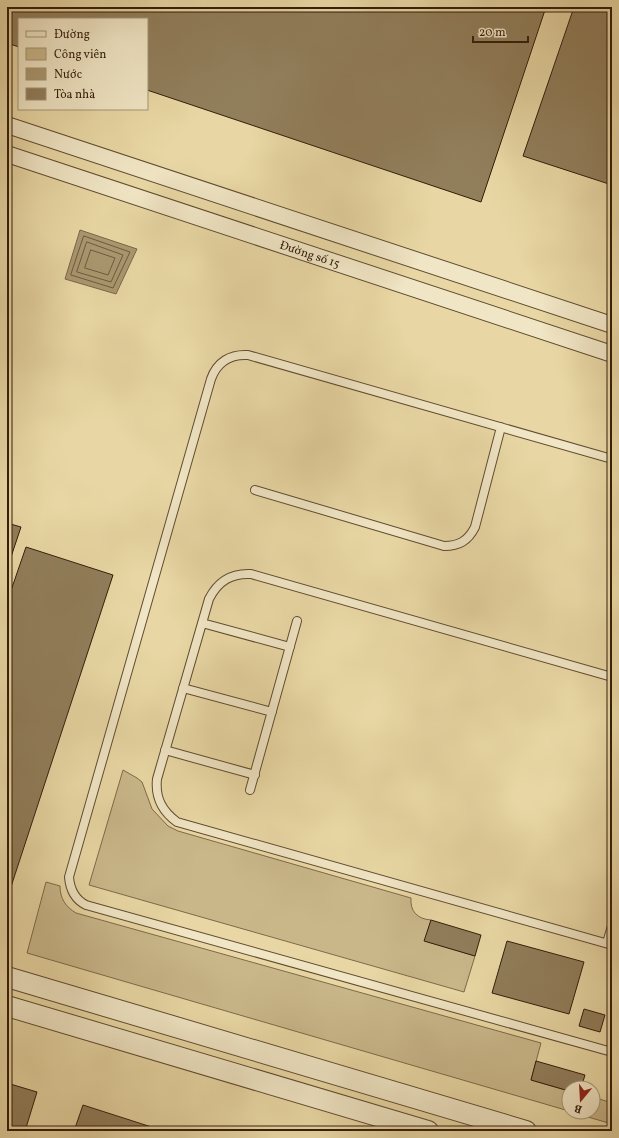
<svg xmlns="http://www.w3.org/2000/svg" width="619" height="1138" viewBox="0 0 619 1138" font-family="Vollkorn,serif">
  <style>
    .green { fill: #c9b78a; stroke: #7e6a4a }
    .water { fill: #aa9870; stroke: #7a6748 }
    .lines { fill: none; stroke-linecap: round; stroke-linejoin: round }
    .shore { stroke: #6e5a3e; stroke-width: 1 }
    .building { fill: #917e5b; stroke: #331d0b }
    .service-casing { stroke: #604c31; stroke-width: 10 }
    .minor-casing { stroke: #604c31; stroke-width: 18 }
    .tertiary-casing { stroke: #604c31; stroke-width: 22 }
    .service { stroke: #f0e5c4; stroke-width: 8 }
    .minor { stroke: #f0e5c4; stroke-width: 16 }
    .tertiary { stroke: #f0e5c4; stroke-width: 20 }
    .labels { text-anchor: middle; stroke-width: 3.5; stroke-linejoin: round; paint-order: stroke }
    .street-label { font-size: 12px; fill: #331d0b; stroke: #f0e5c4 }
  </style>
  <rect width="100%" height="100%" fill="#e8d7a4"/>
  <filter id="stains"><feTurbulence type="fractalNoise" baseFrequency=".005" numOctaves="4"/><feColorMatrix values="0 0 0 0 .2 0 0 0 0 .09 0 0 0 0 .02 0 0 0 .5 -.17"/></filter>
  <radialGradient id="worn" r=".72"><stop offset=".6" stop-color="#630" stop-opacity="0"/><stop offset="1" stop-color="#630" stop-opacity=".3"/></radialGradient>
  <path class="green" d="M123 770 137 778 142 782 152 809 168 826 178 831 411 898C410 911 417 919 431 920L425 941 475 956 464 992 89 885Z
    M46 882 60 886C60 899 66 907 76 913L541 1043 531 1080 569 1091V1111L27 953Z
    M593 1097 612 1103V1124L571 1112H593Z"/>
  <path class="water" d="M80 230 137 249 116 294 65 279Z"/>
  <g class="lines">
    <path class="shore" d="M84 236 130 252 113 288 71 275Z
      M87 242 123 255 111 282 77 272Z
      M91 250 115 258 108 275 85 268Z"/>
  </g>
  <path class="building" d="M7 7H546L481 202 147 90V19H19V47L7 43Z
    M574 7H612V185L523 156Z
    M7 523 21 527 7 569Z
    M26 547 113 575 7 899V602Z
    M431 920 481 935 475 956 424 941Z
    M507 941 584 962 569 1014 492 993Z
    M584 1009 605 1015 600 1032 579 1026Z
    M536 1061 585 1075 581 1088H569V1091L531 1080Z
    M7 1083 37 1092 25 1131H7Z
    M83 1105 164 1131H74Z"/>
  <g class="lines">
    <g class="service-casing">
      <path id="service" d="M612 459 248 355C230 354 217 362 211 379L69 877C70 889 74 899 86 905L612 1052
        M255 490 444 546C459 546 468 541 475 527L501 427
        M202 623 290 647
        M612 677 251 574C231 573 218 581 209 599L157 779C155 798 162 811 177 822L612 945
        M183 688 272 712
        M165 750 255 775
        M250 790 297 621
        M607 943 612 926"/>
    </g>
    <g class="minor-casing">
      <g id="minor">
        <path d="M7 125 612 325"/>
        <path id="s1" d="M7 154 612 354"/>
      </g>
    </g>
    <g class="tertiary-casing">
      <path id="tertiary" d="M7 977 526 1131
        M7 1006 428 1131"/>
    </g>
    <use href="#service" class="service"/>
    <use href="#minor" class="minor"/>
    <use href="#tertiary" class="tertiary"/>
  </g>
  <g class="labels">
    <g class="street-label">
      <text dy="4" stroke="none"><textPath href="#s1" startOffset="319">Đường số 15</textPath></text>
    </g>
  </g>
  <rect width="619" height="1138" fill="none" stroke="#e8d7a4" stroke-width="24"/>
  <rect x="8" y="8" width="603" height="1122" fill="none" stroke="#331d0b" stroke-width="2"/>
  <rect x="12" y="12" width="595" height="1114" fill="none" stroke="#331d0b"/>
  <rect x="18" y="18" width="130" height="92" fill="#f0e5c4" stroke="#a4957a"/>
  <rect x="26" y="31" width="20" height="6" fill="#f0e5c4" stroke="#a4957a"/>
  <text x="54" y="38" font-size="12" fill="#331d0b">Đường</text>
  <rect x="26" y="48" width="20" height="12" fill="#c9b78a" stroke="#a4957a"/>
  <text x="54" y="58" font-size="12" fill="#331d0b">Công viên</text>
  <rect x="26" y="68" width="20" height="12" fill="#aa9870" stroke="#a4957a"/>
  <text x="54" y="78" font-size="12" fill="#331d0b">Nước</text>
  <rect x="26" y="88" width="20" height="12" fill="#917e5b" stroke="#a4957a"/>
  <text x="54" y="98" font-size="12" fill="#331d0b">Tòa nhà</text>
  <g transform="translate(581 1100) rotate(198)"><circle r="19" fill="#f0e5c4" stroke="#a4957a"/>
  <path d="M0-3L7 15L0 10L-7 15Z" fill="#8f2418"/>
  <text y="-6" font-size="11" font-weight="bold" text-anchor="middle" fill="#331d0b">B</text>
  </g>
  <path d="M473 36v6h55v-6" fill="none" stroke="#331d0b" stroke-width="2"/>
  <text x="479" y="36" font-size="12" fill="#331d0b" stroke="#f0e5c4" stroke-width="3" paint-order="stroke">20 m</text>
  <rect width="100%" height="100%" filter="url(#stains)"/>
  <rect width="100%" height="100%" fill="url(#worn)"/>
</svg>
